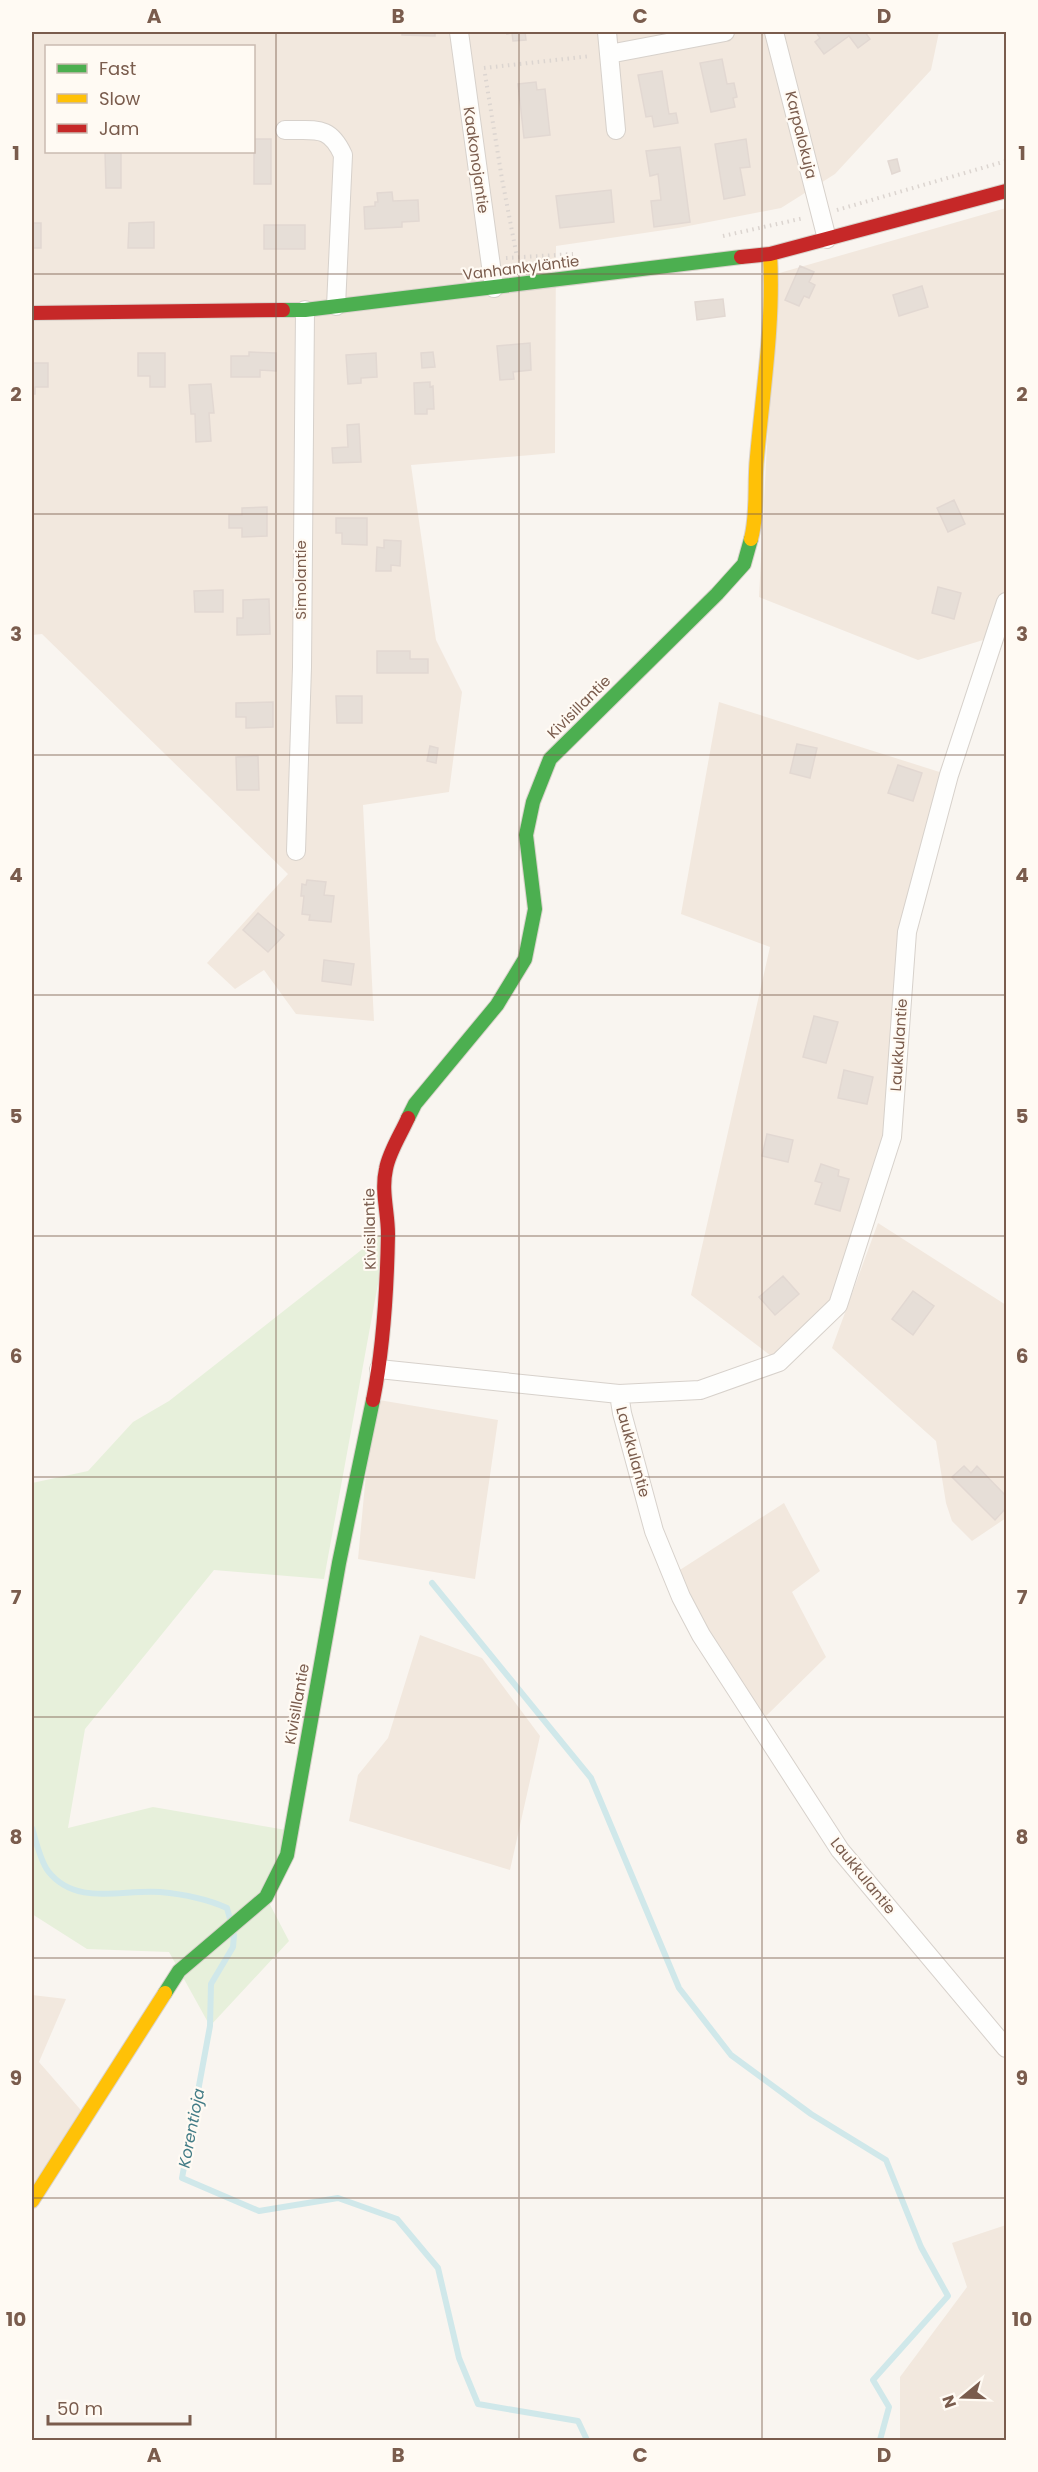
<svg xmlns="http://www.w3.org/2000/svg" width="1038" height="2472" viewBox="0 0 1038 2472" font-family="Poppins,sans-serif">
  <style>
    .residential { fill: #f2e8de; fill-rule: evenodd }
    .green { fill: #e7f0db }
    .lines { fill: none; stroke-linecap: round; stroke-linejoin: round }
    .stream { stroke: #d0e8ea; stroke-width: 6 }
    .building { fill: #e6ded7; stroke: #e2d8d2; stroke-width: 1.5 }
    .street-casing { stroke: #d7d1cb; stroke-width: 20 }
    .fast-casing { stroke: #d9d2cb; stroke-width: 16 }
    .slow-casing { stroke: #d9d2cb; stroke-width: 16 }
    .jam-casing { stroke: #d9d2cb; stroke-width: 16 }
    .path { stroke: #dcd5d0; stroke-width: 4; stroke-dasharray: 1.5 4.5; stroke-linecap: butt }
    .street { stroke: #fefefd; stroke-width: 18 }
    .fast { stroke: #4caf50; stroke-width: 14 }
    .slow { stroke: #ffc107; stroke-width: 14 }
    .jam { stroke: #c62828; stroke-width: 14 }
    .grid { fill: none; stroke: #7a5c4d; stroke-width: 1.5; stroke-opacity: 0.55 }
    .labels { text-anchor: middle; stroke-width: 4.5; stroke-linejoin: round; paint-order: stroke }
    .street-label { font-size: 15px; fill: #7a5c4d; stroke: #fffaf3 }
    .water-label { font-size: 16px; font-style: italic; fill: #437c86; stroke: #fffaf3 }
    .neatline { fill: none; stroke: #7a5c4d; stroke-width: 2 }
    .grid-label { font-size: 20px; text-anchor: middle; font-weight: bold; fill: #7a5c4d }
  </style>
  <rect width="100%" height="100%" fill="#f9f5f0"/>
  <path class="residential" d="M32 32H939L931 70 835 174 781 208 678 228 556 246 555 453 411 465 436 640 462 692 449 792 363 805 374 1021 296 1014 264 970 235 989 207 963 288 874 42 634 32 635ZM46 46H254V152H46Z
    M1006 208V633L918 660 759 597 776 274Z
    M719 702 949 775 906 944 894 1113 838 1305 779 1362 691 1295 770 947 681 914Z
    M878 1223 1006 1305V1518L972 1541 952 1521 946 1503 936 1441 832 1348Z
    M373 1399 498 1420 475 1579 358 1559Z
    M784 1503 820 1571 792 1592 826 1657 763 1719 672 1575Z
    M420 1635 482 1658 540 1736 510 1870 349 1821 358 1775 388 1738Z
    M32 1995 66 1999 39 2062 86 2116 32 2203Z
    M1006 2225V2440H900V2377L967 2287 952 2243Z"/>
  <path class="green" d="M388 1229 324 1579 214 1570 85 1729 68 1828 153 1807 292 1831 266 1897 289 1941 210 2026 169 1952 87 1949 32 1914V1483L88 1471 133 1422 169 1401Z"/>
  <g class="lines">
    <path class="stream" d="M432 1583 591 1778 679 1988 731 2055 811 2114 886 2160 921 2247 948 2296 873 2380 889 2407 880 2440
      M32 1828C36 1841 40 1860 48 1871 76 1907 122 1889 160 1892 182 1894 207 1899 227 1908L230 1919
      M234 1935 233 1947 211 1984 210 2026 182 2178 259 2211 338 2198 397 2219 438 2268 459 2358 478 2404 578 2421 587 2440"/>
  </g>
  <path class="building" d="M402 32H435V36L402 35Z
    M507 32H525L526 40 513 41 512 33 507 34Z
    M816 32H865L870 39 858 48 849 36 824 54 815 42 820 38Z
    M722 59 727 84 734 83 737 97 733 98 735 107 711 112 700 63Z
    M662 71 669 114 676 113 678 123 654 127 652 116 646 117 638 75Z
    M536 82 537 90 545 89 550 135 524 138 518 84Z
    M254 139H271V184H254Z
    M746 139 750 167 740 168 745 195 724 199 715 144Z
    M680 147 690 222 654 227 651 201 661 200 658 174 650 176 646 151Z
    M105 152H121V188H106Z
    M897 159 900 171 892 174 888 161Z
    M611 190 614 222 560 228 556 196Z
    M392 192 393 201 418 200 419 221 402 222V227L365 229 364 207 375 206V202H378L377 193Z
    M154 222V248H128L129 223Z
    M32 223H41V248H32Z
    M264 225H305V249H264Z
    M800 266 814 272 809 282 815 285 809 298 804 296 799 306 785 300Z
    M922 286 928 307 899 316 893 295Z
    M723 299 725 316 697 320 695 302Z
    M530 343 531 370 513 372 514 379 500 380 497 346Z
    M249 352 276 353V371L260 370V377H231V356H249Z
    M433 352 435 367 422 368 421 353Z
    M138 353H165V387H150V376H138Z
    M376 353 377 377 361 378V383L348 384 346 355Z
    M32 363H48V387H35V394H32Z
    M430 382V387L433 386 434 409H427V414H415L414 383Z
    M211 384 214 413H209L211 441 196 442 195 414H191L189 385Z
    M359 424 361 462 333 463 332 448 348 447 347 425Z
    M954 500 965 524 948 532 937 508Z
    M267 507V536L242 537V528H229V515H242V508Z
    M336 518H367V545L342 544V533H336Z
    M384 540 401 541 400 566 391 565V571H376L377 547 384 548Z
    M938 587 961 593 954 619 932 613Z
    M223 590V612H195L194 591Z
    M269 599 270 634 237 635V618H243V600Z
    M377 651H410V659H428V673H377Z
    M336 696H362V723H337Z
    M273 702V727L246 728V717H236V703Z
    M797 744 817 748 810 778 790 773Z
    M430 746 438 748 436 763 427 761Z
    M258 756 259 790H237L236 757Z
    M898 765 922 773 913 801 888 793Z
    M307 880 326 882 324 895 334 896 331 922 309 920 310 915 302 914 304 896H301L302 884 306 885Z
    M258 913 284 935 268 952 243 930Z
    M324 960 354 964 351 985 322 981Z
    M814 1016 838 1022 826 1063 803 1057Z
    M844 1070 873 1077 867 1104 838 1098Z
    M767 1134 793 1140 788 1162 762 1156Z
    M821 1164 839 1170 838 1176 849 1179 840 1211 815 1204 822 1183 815 1181Z
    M783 1276 799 1294 775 1315 759 1297Z
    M913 1291 934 1306 913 1335 892 1319Z
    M964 1466 971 1473 977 1466 1006 1496V1508L995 1520 952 1477Z"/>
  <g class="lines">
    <g class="street-casing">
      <path id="street" d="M459 32 494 288
        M607 32 616 130
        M774 32 827 239
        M609 54 725 32
        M285 130C315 131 329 124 343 155L336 306
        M1006 602 949 775 907 932 892 1137 838 1305 779 1362 700 1390 619 1394 622 1413 654 1531 681 1597 701 1635 840 1850 1006 2048
        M296 851 302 667 305 310
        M379 1369 619 1394"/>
    </g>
    <g class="fast-casing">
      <path id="fast" d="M283 310H305L741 257
        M408 1118 415 1104 497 1005 525 959 535 909 526 835 533 802 550 759 717 594 744 564 751 539
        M165 1993 179 1971 266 1897 287 1855 339 1563 373 1400"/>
    </g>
    <g class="slow-casing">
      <path id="slow" d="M751 539C758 512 754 485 757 457 763 390 774 321 770 254
        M32 2201 165 1993"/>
    </g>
    <g class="jam-casing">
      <path id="jam" d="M741 257 770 254 1006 191
        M32 313 283 310
        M373 1400C384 1345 387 1290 388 1234 388 1212 381 1191 386 1169 389 1152 401 1134 408 1118"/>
    </g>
    <path class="path" d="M484 68 591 56
      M485 74 502 179 517 257
      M837 210 1006 161
      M723 236 804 218
      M506 258 573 254"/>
    <use href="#street" class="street"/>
    <use href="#fast" class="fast"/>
    <use href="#slow" class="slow"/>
    <use href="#jam" class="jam"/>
  </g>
  <path class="grid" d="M276 32V2440M519 32V2440M762 32V2440M32 274H1006M32 514H1006M32 755H1006M32 995H1006M32 1236H1006M32 1477H1006M32 1717H1006M32 1958H1006M32 2198H1006"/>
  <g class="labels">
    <g class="street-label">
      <text transform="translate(801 135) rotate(76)" y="5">Karpalokuja</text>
      <text transform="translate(476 160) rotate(82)" y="5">Kaakonojantie</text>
      <text transform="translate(521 268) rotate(-7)" y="5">Vanhankyläntie</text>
      <text transform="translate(301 580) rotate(-90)" y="5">Simolantie</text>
      <text transform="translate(579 707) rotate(-45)" y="5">Kivisillantie</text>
      <text transform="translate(899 1045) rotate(-86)" y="5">Laukkulantie</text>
      <text transform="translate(370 1229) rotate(-91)" y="5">Kivisillantie</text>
      <text transform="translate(633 1452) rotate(75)" y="5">Laukkulantie</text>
      <text transform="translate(297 1704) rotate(-80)" y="5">Kivisillantie</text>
      <text transform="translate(863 1876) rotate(51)" y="5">Laukkulantie</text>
    </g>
    <g class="water-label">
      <text transform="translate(191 2128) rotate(-79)" y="6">Korentioja</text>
    </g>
  </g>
  <rect width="1038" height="2472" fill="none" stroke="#fffaf3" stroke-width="66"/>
  <rect x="45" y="45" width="210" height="108" fill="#fffaf3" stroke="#cabbb1" stroke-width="1.5"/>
  <rect x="57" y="64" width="30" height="9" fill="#4caf50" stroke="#cabbb1" stroke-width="1.5"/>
  <text x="99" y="75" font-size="18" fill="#7a5c4d">Fast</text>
  <rect x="57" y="94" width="30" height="9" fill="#ffc107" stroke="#cabbb1" stroke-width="1.5"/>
  <text x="99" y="105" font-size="18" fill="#7a5c4d">Slow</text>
  <rect x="57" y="124" width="30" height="9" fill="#c62828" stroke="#cabbb1" stroke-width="1.5"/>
  <text x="99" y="135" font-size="18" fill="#7a5c4d">Jam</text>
  <g transform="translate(963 2397) rotate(251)" stroke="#fffaf3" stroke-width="4.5" paint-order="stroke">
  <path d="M0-4.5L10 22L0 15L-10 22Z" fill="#7a5c4d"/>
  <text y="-9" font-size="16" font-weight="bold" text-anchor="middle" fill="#7a5c4d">N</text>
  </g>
  <path d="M48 2415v9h142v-9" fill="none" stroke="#7a5c4d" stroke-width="3"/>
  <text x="57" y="2415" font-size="18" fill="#7a5c4d" stroke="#fffaf3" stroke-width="4.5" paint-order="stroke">50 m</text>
  <rect x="33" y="33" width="972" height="2406" class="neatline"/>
  <g class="grid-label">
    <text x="154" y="23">A</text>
    <text x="398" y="23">B</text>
    <text x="640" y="23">C</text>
    <text x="884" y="23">D</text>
    <text x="16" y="160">1</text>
    <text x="1022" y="160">1</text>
    <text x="16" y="401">2</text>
    <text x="1022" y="401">2</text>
    <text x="16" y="641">3</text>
    <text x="1022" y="641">3</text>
    <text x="16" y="882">4</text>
    <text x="1022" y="882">4</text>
    <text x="16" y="1123">5</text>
    <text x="1022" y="1123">5</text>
    <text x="16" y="1363">6</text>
    <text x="1022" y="1363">6</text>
    <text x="16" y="1604">7</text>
    <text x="1022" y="1604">7</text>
    <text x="16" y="1844">8</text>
    <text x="1022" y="1844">8</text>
    <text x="16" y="2085">9</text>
    <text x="1022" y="2085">9</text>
    <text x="16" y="2326">10</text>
    <text x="1022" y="2326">10</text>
    <text x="154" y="2462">A</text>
    <text x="398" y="2462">B</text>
    <text x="640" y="2462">C</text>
    <text x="884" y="2462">D</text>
  </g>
</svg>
